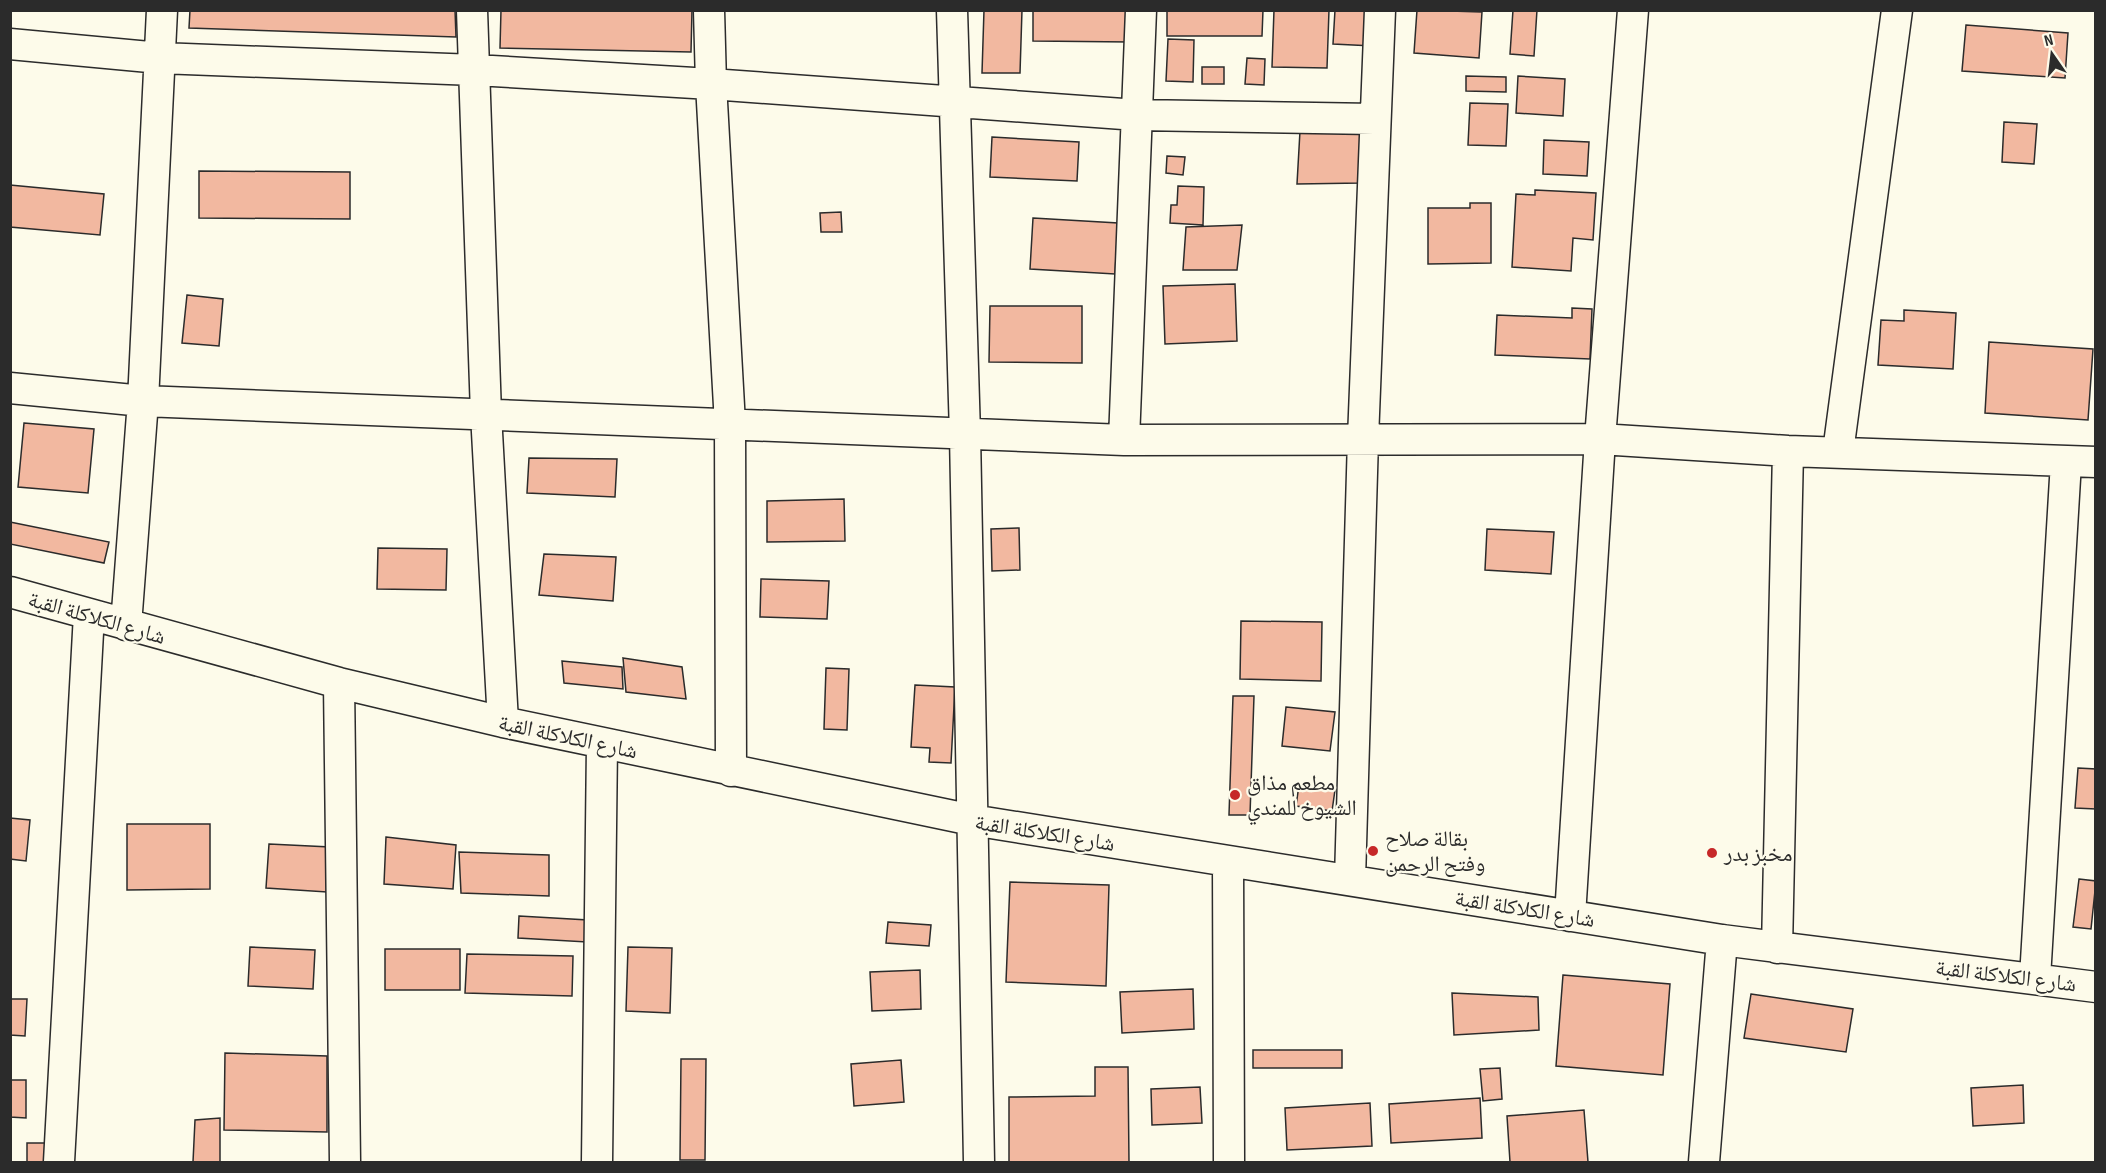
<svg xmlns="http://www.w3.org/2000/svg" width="2106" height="1173" viewBox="0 0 2106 1173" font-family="'Sofia Sans Condensed','Noto Naskh Arabic',sans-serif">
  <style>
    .building { fill: #f2b8a0; stroke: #2b2b2b; stroke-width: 1.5 }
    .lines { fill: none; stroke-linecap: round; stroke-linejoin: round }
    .minor-casing { stroke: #2b2b2b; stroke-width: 33 }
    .minor { stroke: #fdfbea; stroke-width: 30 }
    .poi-dot { fill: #c62828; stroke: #fdfbea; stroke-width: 2 }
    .labels { text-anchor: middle; stroke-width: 4.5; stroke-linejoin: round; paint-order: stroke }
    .street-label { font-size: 22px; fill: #2b2b2b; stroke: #fdfbea }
    .poi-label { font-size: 22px; fill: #2b2b2b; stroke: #fdfbea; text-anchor: start }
  </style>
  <rect width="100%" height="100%" fill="#fdfbea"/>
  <path class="building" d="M190 10H455L456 37 189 28Z
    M501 10H692L691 52 500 48Z
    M984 10H1022L1020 73H982Z
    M1033 10H1131L1130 42 1033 41Z
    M1167 10H1263L1262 36H1167Z
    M1274 10H1329L1327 68 1272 67Z
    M1335 10H1374L1373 46 1333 44Z
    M1417 10 1482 12 1479 58 1414 53Z
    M1513 10H1537L1534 56 1510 54Z
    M1966 25 2068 33 2065 78 1962 71Z
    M1168 39 1194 40 1193 82 1166 81Z
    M1247 58 1265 59 1264 85 1245 84Z
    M1202 67H1224V84H1202Z
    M1466 76 1506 77V92L1466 91Z
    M1518 76 1565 79 1563 116 1516 113Z
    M1470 103 1508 104 1506 146 1468 145Z
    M2004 122 2037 124 2034 164 2002 162Z
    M1300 131 1364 132 1361 183 1297 184Z
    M992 137 1079 142 1077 181 990 177Z
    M1544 140 1589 142 1587 176 1543 174Z
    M1167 156 1185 157 1183 175 1166 173Z
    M199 171 350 172V219L199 218Z
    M10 185 104 194 100 235 10 227Z
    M1178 186 1204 187 1203 225 1170 223 1171 205H1177Z
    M1535 190 1596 193 1593 240 1573 238 1571 271 1512 267 1516 194 1535 195Z
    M1470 203H1491V263L1428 264V208H1470Z
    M841 212 842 232H821L820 213Z
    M1033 218 1118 223 1115 274 1030 269Z
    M1242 225 1237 270H1183L1186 227Z
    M1235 284 1237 341 1165 344 1163 286Z
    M187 295 223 299 219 346 182 343Z
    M990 306H1082V363L989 362Z
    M1572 308 1592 309 1590 359 1495 355 1497 315 1572 318Z
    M1904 310 1956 313 1953 369 1878 365 1881 320 1904 321Z
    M1989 342 2093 349 2088 420 1985 413Z
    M24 423 94 429 88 493 18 487Z
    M529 458 617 459 615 497 527 493Z
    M844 499 845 541 767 542V501Z
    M10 522 109 542 104 563 10 544Z
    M1019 528 1020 570 992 571 991 529Z
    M1487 529 1554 532 1551 574 1485 570Z
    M378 548 447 549 446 590 377 589Z
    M544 554 616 557 613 601 539 595Z
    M761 579 829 581 827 619 760 617Z
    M1241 621 1322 622 1321 681 1240 679Z
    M623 658 682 667 686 699 626 692Z
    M562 661 622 667 623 689 564 683Z
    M826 668 849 669 847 730 824 729Z
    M915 685 955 687 951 763 929 762 930 748 911 747Z
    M1233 696H1254L1250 815H1229Z
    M1286 707 1335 712 1330 751 1282 746Z
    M2078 768 2096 769V809L2075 808Z
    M1299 785 1335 790 1332 811 1296 806Z
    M10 818 30 820 26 861 10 859Z
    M127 824H210V889L127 890Z
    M386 837 456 845 453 889 384 884Z
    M269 844 330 847 327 892 266 888Z
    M459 852 549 855V896L461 893Z
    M2079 879 2096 881 2091 929 2073 927Z
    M1010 882 1109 885 1106 986 1006 982Z
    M519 916 588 920 587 942 518 938Z
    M888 922 931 925 929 946 886 943Z
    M250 947 315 950 313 989 248 986Z
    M628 947 672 948 670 1013 626 1011Z
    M385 949H460V990H385Z
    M467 954 573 956 572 996 465 993Z
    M920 970 921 1009 872 1011 870 972Z
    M1563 975 1670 984 1663 1075 1556 1066Z
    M1193 989 1194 1029 1122 1033 1120 992Z
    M1452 993 1538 997 1539 1030 1454 1035Z
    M1751 994 1853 1009 1846 1052 1744 1038Z
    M10 999H27L25 1036 10 1035Z
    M1253 1050H1342V1068H1253Z
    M225 1053 327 1056V1132L224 1130Z
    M681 1059H706L705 1160H680Z
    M901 1060 904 1102 854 1106 851 1064Z
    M1095 1067H1128L1129 1162H1009V1097L1095 1096Z
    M1500 1068 1502 1099 1483 1101 1480 1069Z
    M10 1080H26V1118L10 1117Z
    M2023 1085 2024 1123 1973 1126 1971 1088Z
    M1200 1087 1202 1123 1152 1125 1151 1089Z
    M1480 1098 1482 1138 1391 1143 1389 1104Z
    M1370 1103 1372 1146 1287 1150 1285 1108Z
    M1584 1110 1588 1162H1510L1507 1116Z
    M220 1118V1162H193L195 1120Z
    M27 1143H50V1162H27Z"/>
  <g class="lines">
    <g class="minor-casing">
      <path id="minor" d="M472 10 486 414 503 722
        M709 10 711 84 730 424 731 771
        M952 10 965 434 979 1162
        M10 44 160 58 475 70 711 84 1137 115 1374 119
        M10 388 143 401 1124 440 1600 439 1788 451 2096 462
        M1124 440 1141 10
        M1838 452 1897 10
        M10 592 339 683 503 722 972 820 1722 940 2096 987
        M126 625 143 401 162 10
        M339 683 345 1162
        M1228 861 1229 1162
        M1350 879 1363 439 1380 10
        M1570 916 1600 439 1633 10
        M1777 948 1788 451
        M2035 978 2066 462
        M59 1162 89 614
        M597 1162 602 744
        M1704 1162 1722 940"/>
    </g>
    <use href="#minor" class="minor"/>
  </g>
  <g class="poi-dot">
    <circle cx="1235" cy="795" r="6"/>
    <circle cx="1373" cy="851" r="6"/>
    <circle cx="1712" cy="853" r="6"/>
  </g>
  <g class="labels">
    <g class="street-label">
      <text transform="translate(97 617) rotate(16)" y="8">شارع الكلاكلة القبة</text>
      <text transform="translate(568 736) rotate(12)" y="8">شارع الكلاكلة القبة</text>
      <text transform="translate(1045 832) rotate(9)" y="8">شارع الكلاكلة القبة</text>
      <text transform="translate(1525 908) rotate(9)" y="8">شارع الكلاكلة القبة</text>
      <text transform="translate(2006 975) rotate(7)" y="8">شارع الكلاكلة القبة</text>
    </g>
    <g class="poi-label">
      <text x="1247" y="790">مطعم مذاق<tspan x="1247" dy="25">الشيوخ للمندي</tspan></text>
      <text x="1385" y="846">بقالة صلاح<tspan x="1385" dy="25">وفتح الرحمن</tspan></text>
      <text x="1724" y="861">مخبز بدر</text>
    </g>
  </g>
  <rect width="2106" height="1173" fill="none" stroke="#2b2b2b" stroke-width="24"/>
  <g transform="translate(2052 54) rotate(346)" stroke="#fdfbea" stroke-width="4.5" paint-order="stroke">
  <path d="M0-4.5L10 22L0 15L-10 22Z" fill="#2b2b2b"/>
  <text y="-9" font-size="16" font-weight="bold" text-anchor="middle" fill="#2b2b2b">N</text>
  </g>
</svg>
